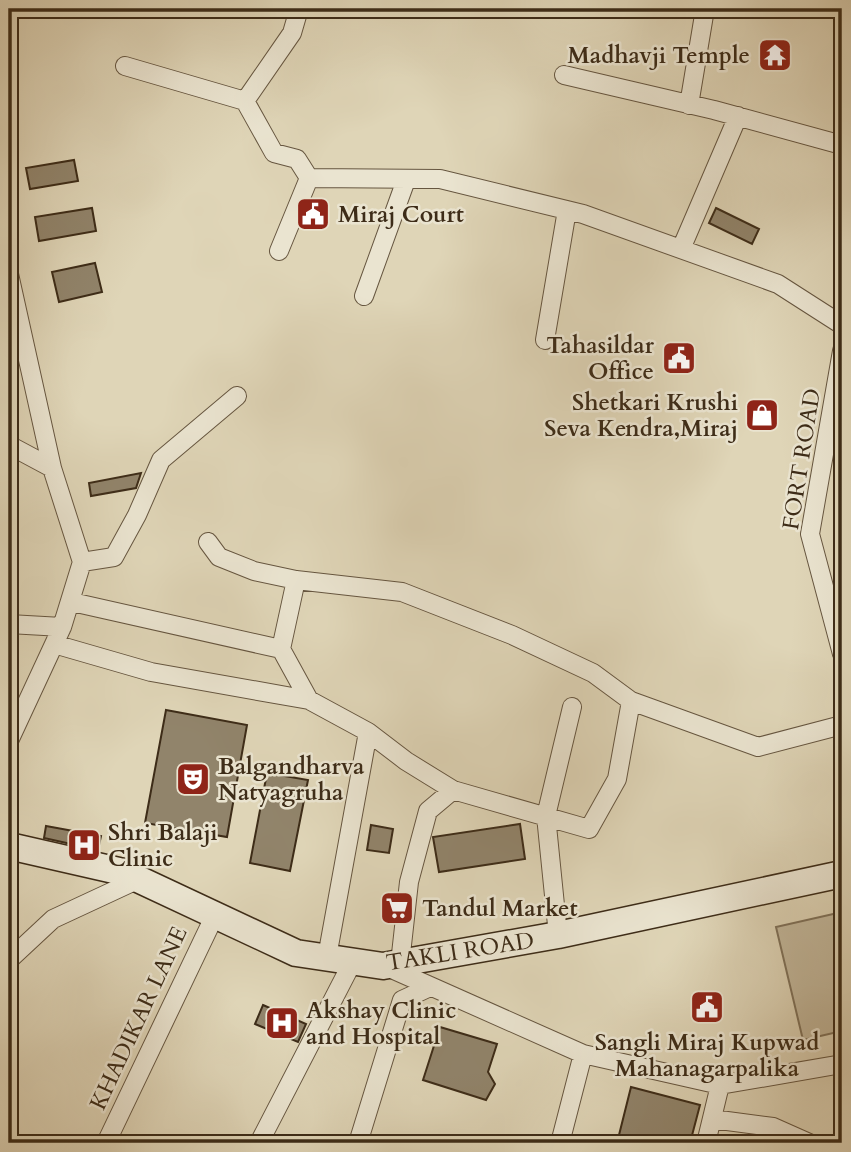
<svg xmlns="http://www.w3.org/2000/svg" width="851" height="1152" viewBox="0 0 851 1152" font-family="Cardo,serif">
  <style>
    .green { fill: #c3b89c; stroke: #80725a; stroke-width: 2 }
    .building { fill: #91846b; stroke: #3d2c18; stroke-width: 2 }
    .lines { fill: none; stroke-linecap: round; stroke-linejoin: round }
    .street-casing { stroke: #665640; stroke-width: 20 }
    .secondary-casing { stroke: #3d2c18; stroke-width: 29 }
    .street { stroke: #eae4d0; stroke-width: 18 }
    .secondary { stroke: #eae4d0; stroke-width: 26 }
    .labels { text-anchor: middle; stroke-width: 5; stroke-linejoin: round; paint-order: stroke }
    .poi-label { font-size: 23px; font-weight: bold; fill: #3d2c18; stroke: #eae4d0; text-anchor: start }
    .street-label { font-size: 23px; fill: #3d2c18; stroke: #eae4d0 }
  </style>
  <rect width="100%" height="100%" fill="#dfd5b7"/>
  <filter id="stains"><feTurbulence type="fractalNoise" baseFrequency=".00286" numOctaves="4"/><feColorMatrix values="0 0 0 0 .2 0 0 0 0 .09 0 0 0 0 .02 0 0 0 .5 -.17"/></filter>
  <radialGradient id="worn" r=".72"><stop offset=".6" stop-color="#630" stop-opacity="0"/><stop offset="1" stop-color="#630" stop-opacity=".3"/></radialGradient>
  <path class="green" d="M842 912V1031L803 1040 776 927Z"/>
  <path class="building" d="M74 160 78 181 30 189 26 168Z
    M92 208 96 231 39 241 35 217Z
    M716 208 759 229 752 244 709 223Z
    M95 263 102 292 59 302 52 272Z
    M141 473 136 488 91 496 89 483Z
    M166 710 247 725 227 837 145 823Z
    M267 773 308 780 290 871 250 863Z
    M520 824 525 859 439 872 433 837Z
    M371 825 393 829 389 853 367 850Z
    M46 826 101 836 98 850 44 838Z
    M263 1005 306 1024 298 1042 255 1024Z
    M440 1027 497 1044 488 1072 495 1084 486 1100 423 1080Z
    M631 1087 700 1105 690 1143H617Z"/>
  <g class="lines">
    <g class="street-casing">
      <path id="street" d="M125 66 245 101 274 153 297 159 309 178 440 179 583 214 778 284 842 325
        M564 75 714 110 842 145
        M245 101 292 33 299 9
        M689 105 705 9
        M681 249 738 116
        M279 251 309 178
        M9 274 52 468 82 562 62 627 9 741
        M364 296 406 180
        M545 340 567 210
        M842 351 810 534 842 654
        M9 445 52 468
        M208 542 219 557 254 571 296 580 402 592 512 635 593 673 631 701 758 747 842 725
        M82 562 114 557 137 515 161 460 237 396
        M72 602 281 649 309 700
        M9 624 62 627
        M54 644 151 672 309 700 368 732 327 957
        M281 649 296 580
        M368 732 406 761 453 790
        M558 935 546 816 572 707
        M9 960 53 919 139 879
        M400 963 409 882 428 811 453 790 589 829 617 779 631 701
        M385 966 583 1054 720 1085
        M712 1119 773 1127 809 1143
        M106 1143 215 915
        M259 1143 353 961
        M358 1143 402 1000 430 987
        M560 1143 583 1054
        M706 1143 720 1085 842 1064"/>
    </g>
    <g class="secondary-casing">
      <path id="secondary" d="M9 846 123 872 296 953 383 966 558 935 842 874"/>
    </g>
    <use href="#street" class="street"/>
    <use href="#secondary" class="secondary"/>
  </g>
  <defs>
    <g id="temple-square" transform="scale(1.75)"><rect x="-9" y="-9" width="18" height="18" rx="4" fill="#8f2418" stroke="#eae4d0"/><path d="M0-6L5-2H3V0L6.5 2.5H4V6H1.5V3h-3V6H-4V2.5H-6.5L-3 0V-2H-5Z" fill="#fff"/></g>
    <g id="civic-square" transform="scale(1.75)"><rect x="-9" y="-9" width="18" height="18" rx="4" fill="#8f2418" stroke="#eae4d0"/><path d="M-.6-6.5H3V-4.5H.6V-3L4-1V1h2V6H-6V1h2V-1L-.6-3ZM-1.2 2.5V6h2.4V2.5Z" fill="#fff"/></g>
    <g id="shop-square" transform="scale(1.75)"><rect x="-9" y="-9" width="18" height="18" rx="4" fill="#8f2418" stroke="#eae4d0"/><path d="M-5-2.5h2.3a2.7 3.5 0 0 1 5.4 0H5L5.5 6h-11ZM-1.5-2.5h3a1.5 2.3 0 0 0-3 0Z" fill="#fff"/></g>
    <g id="theatre-square" transform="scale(1.75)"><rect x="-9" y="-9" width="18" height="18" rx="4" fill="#8f2418" stroke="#eae4d0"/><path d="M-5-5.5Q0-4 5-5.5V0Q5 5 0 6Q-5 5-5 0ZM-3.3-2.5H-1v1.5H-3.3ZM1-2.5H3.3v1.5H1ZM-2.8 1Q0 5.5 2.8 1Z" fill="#fff"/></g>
    <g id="hospital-square" transform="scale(1.75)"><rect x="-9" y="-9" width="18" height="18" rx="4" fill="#8f2418" stroke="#eae4d0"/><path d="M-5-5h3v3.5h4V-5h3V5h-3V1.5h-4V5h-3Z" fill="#fff"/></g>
    <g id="supermarket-square" transform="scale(1.75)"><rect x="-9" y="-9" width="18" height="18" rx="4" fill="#8f2418" stroke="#eae4d0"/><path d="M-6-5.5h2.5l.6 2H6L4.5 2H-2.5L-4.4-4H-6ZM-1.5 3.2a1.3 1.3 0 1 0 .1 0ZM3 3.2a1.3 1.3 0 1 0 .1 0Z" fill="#fff"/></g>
  </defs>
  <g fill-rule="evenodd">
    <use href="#temple-square" x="775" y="55"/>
    <use href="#civic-square" x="313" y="214"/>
    <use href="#civic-square" x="679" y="358"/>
    <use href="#shop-square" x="762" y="415"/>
    <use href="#theatre-square" x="193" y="779"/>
    <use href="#hospital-square" x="84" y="845"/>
    <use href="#supermarket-square" x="397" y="908"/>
    <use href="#civic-square" x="707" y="1007"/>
    <use href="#hospital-square" x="282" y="1023"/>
  </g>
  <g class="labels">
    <g class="poi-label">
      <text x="750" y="63" text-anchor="end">Madhavji Temple</text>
      <text x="338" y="222">Miraj Court</text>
      <text x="654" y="353" text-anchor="end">Tahasildar<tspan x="654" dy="26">Office</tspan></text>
      <text x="738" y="410" text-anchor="end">Shetkari Krushi<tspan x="738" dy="26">Seva Kendra,Miraj</tspan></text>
      <text x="218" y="774">Balgandharva<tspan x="218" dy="26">Natyagruha</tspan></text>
      <text x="108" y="840">Shri Balaji<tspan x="108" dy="26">Clinic</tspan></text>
      <text x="422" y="916">Tandul Market</text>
      <text x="306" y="1018">Akshay Clinic<tspan x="306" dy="26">and Hospital</tspan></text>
      <text x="707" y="1050" text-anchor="middle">Sangli Miraj Kupwad<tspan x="707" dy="26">Mahanagarpalika</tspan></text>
    </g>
    <g class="street-label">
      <text transform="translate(801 459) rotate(-81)" y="8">FORT ROAD</text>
      <text transform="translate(460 951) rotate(-9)" y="8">TAKLI ROAD</text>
      <text transform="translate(138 1018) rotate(-65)" y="8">KHADIKAR LANE</text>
    </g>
  </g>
  <rect width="851" height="1152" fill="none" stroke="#dfd5b7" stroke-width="35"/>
  <rect x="10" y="10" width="830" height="1131" fill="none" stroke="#3d2c18" stroke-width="3.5"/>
  <rect x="18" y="18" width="816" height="1117" fill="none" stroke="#3d2c18" stroke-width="2"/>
  <rect width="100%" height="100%" filter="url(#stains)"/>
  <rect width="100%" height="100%" fill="url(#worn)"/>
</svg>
